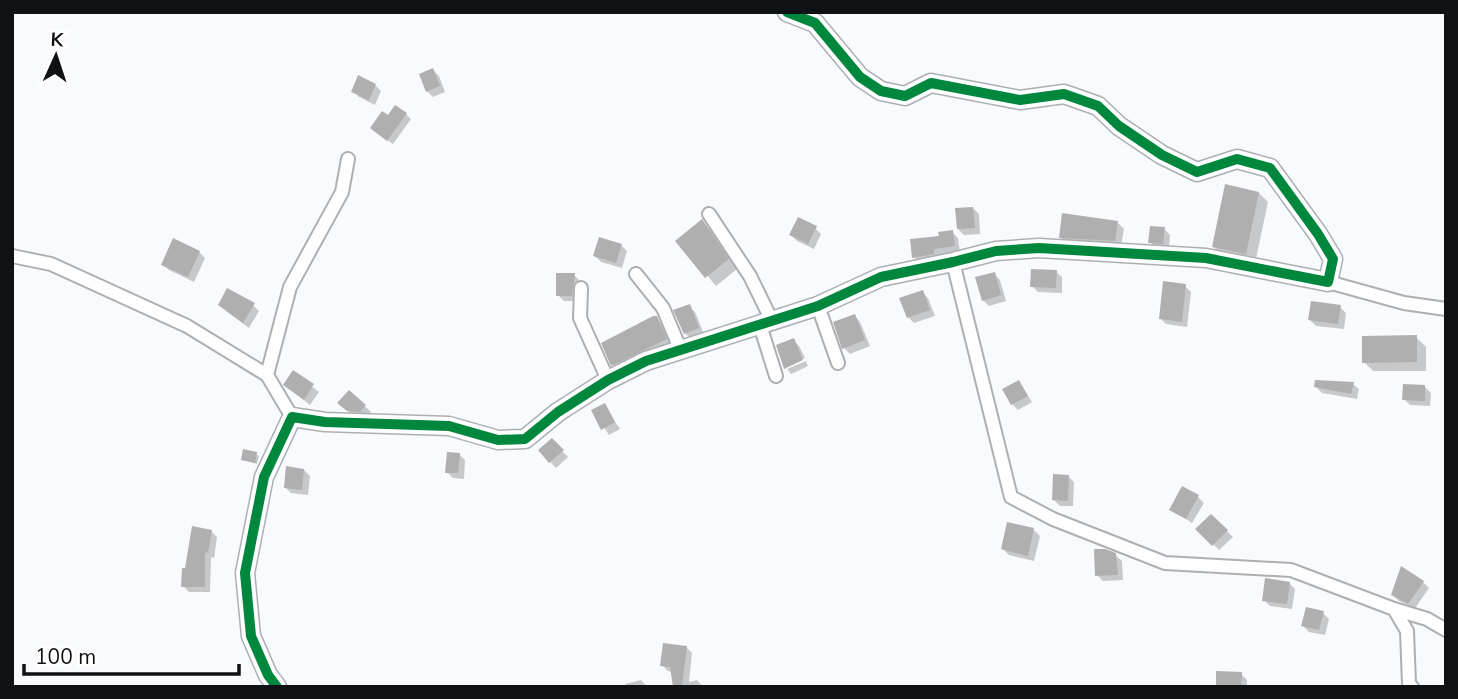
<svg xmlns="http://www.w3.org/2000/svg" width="1458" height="699" viewBox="0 0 1458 699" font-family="'Nunito Sans',sans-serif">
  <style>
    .shadow { fill: #0003 }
    .building { fill: #b0afaf }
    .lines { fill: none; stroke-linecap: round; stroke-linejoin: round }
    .street-casing { stroke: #adb0b3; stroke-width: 16 }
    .secondary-casing { stroke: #adb0b3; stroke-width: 21 }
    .street { stroke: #fefeff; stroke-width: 12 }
    .secondary { stroke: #fefeff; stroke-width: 18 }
    .cycleway-casing { stroke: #fff; stroke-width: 15 }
    .cycleway { stroke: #00873e; stroke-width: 10 }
  </style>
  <rect width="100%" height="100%" fill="#f8fafd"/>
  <path class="shadow" d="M433 70 439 76 445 92 433 97 427 91Z
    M375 85 381 91 375 105 359 97 353 91Z
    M406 114 411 119 393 144 377 133 389 117Z
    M1259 193 1268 202 1255 263 1223 256 1213 247Z
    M973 208 979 214 980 234 964 235 958 229Z
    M702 221 711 231 737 269 716 286 678 241Z
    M1118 223 1124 229 1121 246 1066 243 1060 237Z
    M815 228 821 234 814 249 797 241 791 235Z
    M1164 229 1170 235 1169 249 1156 248 1150 242Z
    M952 232 958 238 960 252 939 255 940 260 920 263 914 257Z
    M621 245 627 251 622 268 601 262 595 256Z
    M199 252 205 258 194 282 169 270 163 264Z
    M1056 272 1062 277V293L1038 292 1032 286Z
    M994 274 1000 280 1006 301 989 306 983 300Z
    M574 275 580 281 577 301H564L558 295Z
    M1185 286 1191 292 1187 327 1166 324 1160 318Z
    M922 292 928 298 935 316 914 323 908 317Z
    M253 305 259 311 249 328 226 311Z
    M689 306 695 312 704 334 691 339 685 333Z
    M1340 307 1346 313 1344 329 1316 326 1310 320Z
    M855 316 860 322 870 346 850 354 844 348Z
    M656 318 663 325 671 346 619 371 613 365Z
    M1416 337 1426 347V371H1373L1364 362Z
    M793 340 799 346 805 358 786 366V369L785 368Z
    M806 361 808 366 791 374 787 369Z
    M293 372 319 392 310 405 291 390Z
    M1019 382 1032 402 1018 410 1012 404Z
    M1353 384 1359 389 1357 399 1322 393 1316 387Z
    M1425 387 1431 393 1430 406 1410 405 1404 399Z
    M350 392 371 412 366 417H354L340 403Z
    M604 405 620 429 609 435 593 411Z
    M552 440 568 457 556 468 540 451Z
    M256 454 259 456 257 464 243 459Z
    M459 454 465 460 464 479 453 478 447 472Z
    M304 470 310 476 308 495 291 493 285 487Z
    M1068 476 1074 482 1073 506H1060L1054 500Z
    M1198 497 1204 503 1192 523 1171 509Z
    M1211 516 1233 537 1219 550 1198 529Z
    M1034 530 1040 536 1034 561 1009 555 1003 549Z
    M211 531 217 537 214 558 211 557 210 592H189L183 586 187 570Z
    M1115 555 1122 561 1123 580 1103 581 1097 575Z
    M1423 582 1429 588 1415 608 1399 601 1393 595Z
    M1289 583 1295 589 1292 609 1270 606 1264 600Z
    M1323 613 1329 619 1325 635 1309 632 1303 626Z
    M686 647 692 653 689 682 697 680 703 687H675L672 672 668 671 662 665Z
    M1241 674 1247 680V687H1217Z
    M641 680 647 687H626L625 684Z"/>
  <path class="building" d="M433 68 440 86 426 92 419 74Z
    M358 75 376 84 369 100 351 92Z
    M395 105 407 113 387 141 370 128 382 111 388 115Z
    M1225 184 1259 192 1246 254 1212 247Z
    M973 207 975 228 957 229 955 208Z
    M1062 213 1118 221 1115 241 1059 238Z
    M798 217 817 226 808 244 789 235Z
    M702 219 729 259 705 278 675 241Z
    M1150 226 1165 227 1163 244 1148 243Z
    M953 230 955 246 934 249V254L912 258 910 239 939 236 938 232Z
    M599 237 622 244 616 263 593 256Z
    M173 238 200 251 188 277 161 265Z
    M1031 269 1057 270 1056 288 1030 287Z
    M995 272 1001 295 982 301 975 277Z
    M556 273H575L572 296H556Z
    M1163 281 1186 284 1182 322 1159 319Z
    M227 288 255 303 243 323 218 305Z
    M923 290 930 310 907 318 899 298Z
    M1311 301 1341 305 1338 324 1308 320Z
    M690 304 699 328 684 334 673 310Z
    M855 314 865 340 842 349 833 322Z
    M653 316H657L667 339 611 366 601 343Z
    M1417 335V362L1362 363V336Z
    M794 338 803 360 784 369 776 345Z
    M293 370 314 384 304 400 283 385Z
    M1019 380 1028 396 1011 405 1002 389Z
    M1315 380 1354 382 1351 394 1314 387Z
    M1403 384 1425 385V401L1402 400Z
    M349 390 366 405 360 412 347 411 337 403Z
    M605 403 615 422 601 430 591 410Z
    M552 438 564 450 549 463 538 450Z
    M243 449 257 452 255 463 241 460Z
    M447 452 460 453 458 473H445Z
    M286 466 304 469 302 490 284 488Z
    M1053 474 1069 475 1068 501 1052 500Z
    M1182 486 1199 495 1186 519 1169 510Z
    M1211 514 1228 530 1212 546 1195 529Z
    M1007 522 1034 528 1028 556 1001 549Z
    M192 526 212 530 208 553 205 552V587H181L182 568H185Z
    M1094 549H1105L1116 553 1118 575 1095 576Z
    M1401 566 1424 581 1408 604 1391 595Z
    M1265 578 1290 582 1287 604 1262 601Z
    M1306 607 1324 611 1319 630 1301 626Z
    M663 643 687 646 682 687H673L670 667 660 666Z
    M1216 671 1242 672 1241 687H1216Z"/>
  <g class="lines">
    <g class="street-casing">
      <path id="street" d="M709 214 750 276 772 321
        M12 256 51 264 187 326 267 375 292 417
        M953 262 1011 497 1053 519 1165 563 1291 570 1394 609 1407 631 1409 684 1412 687
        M636 274 663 308 681 351
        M1328 282 1404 303 1446 309
        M581 288 580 318 608 380
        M818 306 838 363
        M760 325 776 376
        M267 375 290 287 342 192 348 159
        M1394 609 1427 619 1446 630"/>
    </g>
    <g class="secondary-casing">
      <path id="secondary" d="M277 687 268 675 251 636 245 573 264 477 292 417 325 422 449 426 498 440 525 439 558 412 608 380 646 361 818 306 881 277 953 262 996 251 1039 248 1206 258 1328 282 1333 259 1318 234 1270 168 1237 159 1197 172 1162 155 1119 126 1098 106 1064 94 1020 100 931 83 905 96 881 91 860 77 815 23 787 12"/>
    </g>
    <use href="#street" class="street"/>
    <use href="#secondary" class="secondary"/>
    <g class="cycleway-casing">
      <path id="cycleway" d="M277 687 268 675 251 636 245 573 264 477 292 417 325 422 449 426 498 440 525 439 558 412 608 380 646 361 818 306 881 277 953 262 996 251 1039 248 1206 258 1328 282 1333 259 1318 234 1270 168 1237 159 1197 172 1162 155 1119 126 1098 106 1064 94 1020 100 931 83 905 96 881 91 860 77 815 23 787 12"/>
    </g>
    <use href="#cycleway" class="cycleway"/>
  </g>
  <rect width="1458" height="699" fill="none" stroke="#0f1215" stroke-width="28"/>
  <g transform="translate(56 56) rotate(3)" stroke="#ffffff" stroke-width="5" paint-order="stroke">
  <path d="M0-5L12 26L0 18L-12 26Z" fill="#0f1215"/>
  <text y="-10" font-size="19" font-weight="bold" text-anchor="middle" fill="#0f1215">K</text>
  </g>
  <path d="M24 664v10h215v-10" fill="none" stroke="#0f1215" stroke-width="3.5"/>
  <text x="35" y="664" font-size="21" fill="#0f1215" stroke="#ffffff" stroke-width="5" paint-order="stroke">100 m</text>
</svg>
